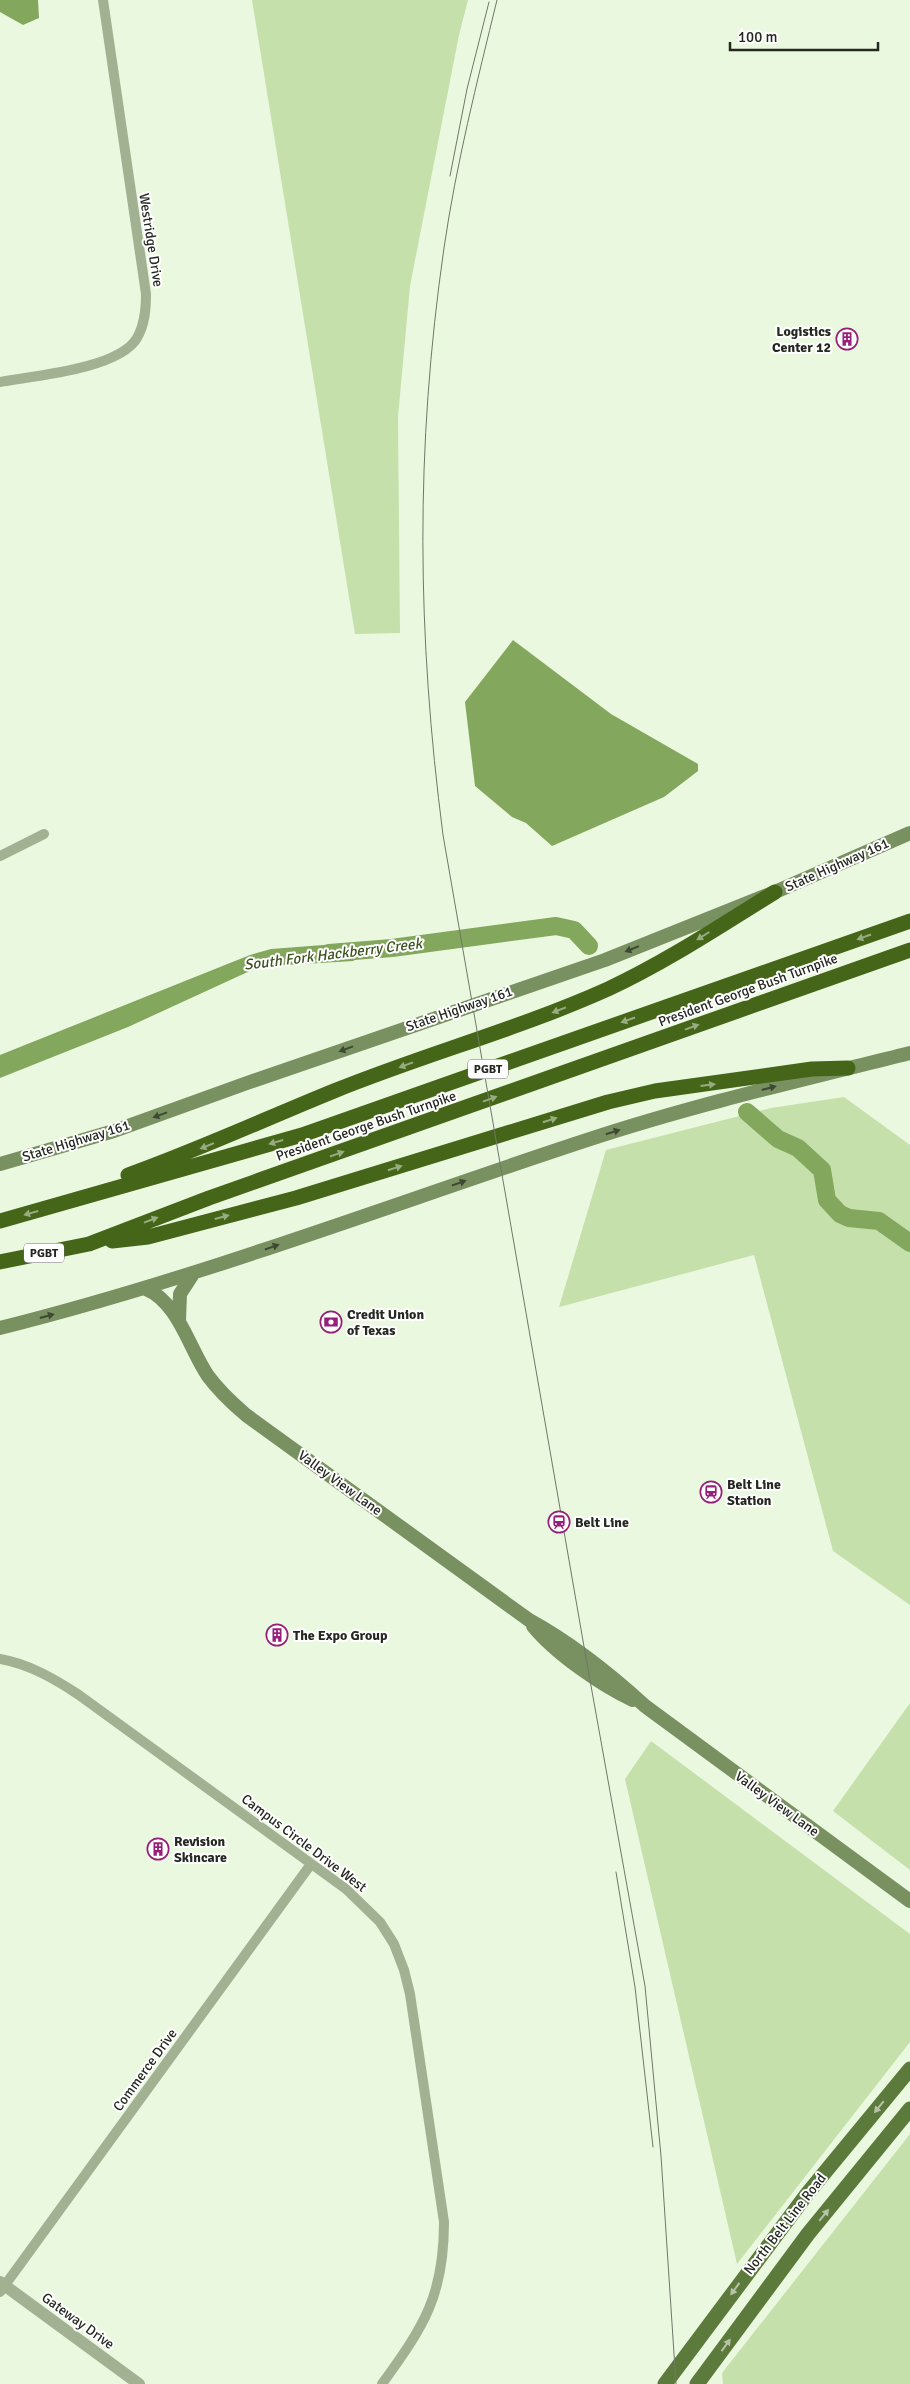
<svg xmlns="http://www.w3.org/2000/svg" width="910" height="2384" font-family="Signika,sans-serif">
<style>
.green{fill:#c5e0ab}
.water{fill:#83a75c}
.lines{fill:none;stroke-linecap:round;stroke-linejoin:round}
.river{stroke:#83a75c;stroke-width:18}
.minor{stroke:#a1b191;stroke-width:10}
.tertiary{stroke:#a1b191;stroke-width:12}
.secondary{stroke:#799161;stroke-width:14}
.primary{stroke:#5d7a3d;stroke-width:15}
.motorway{stroke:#456618;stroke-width:15}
.tram{stroke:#707769;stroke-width:1}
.oneway{fill:#99ab80}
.oneway2{fill:#3e4834}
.oneway3{fill:#b6c3a8}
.labels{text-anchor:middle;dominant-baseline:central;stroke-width:4;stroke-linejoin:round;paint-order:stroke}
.shield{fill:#fff;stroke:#666863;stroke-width:1}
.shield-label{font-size:12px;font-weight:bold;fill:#242820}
.street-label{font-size:14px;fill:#242820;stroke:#fff}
.poi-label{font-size:14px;font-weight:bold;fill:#242820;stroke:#fff;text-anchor:start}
.water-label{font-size:15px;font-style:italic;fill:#3b531d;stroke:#fff}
</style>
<rect width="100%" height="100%" fill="#ebf8e0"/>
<path class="green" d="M252,0H468L459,35L410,286L398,417L400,633L355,634Z
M844,1097L910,1145V1605L833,1551L754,1255L559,1307L606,1150L771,1108Z
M910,1703V1870L833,1811Z
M651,1741L910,1934V2042L737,2264L625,1779Z
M910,2134V2384H723L722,2373Z"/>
<path class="water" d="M0,0H38L39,18L23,25L0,12Z
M513,640L611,714L698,764V771L664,797L552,846L526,823L512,817L475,786L465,702Z
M349,943L354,961L269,966L252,970L128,1027L0,1078V1055L250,955L271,949Z"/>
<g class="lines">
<path class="river" d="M329,953L392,948L556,926L574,930L589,946
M747,1112L778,1139L798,1148L822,1170L827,1200L840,1214L849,1218L879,1221L910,1243"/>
<path class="minor" d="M0,382C33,376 119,369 137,338C145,324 146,309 146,294L103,0
M0,856L44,834
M0,1659C29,1664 55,1679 79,1695L346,1889L380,1922L394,1944L404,1970L410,1994L444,2222C444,2296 424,2326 382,2384
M0,2292L311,1864"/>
<path class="tertiary" d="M0,2282L139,2384"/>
<path class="secondary" d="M0,1164L114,1131L247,1083L605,960L775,892L910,833
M146,1289C178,1302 189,1348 208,1376C219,1391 232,1403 246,1415L529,1620C571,1643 610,1674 645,1706L910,1901
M179,1321L180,1294L193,1274
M0,1328C200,1278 392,1204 587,1140C693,1105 802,1080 910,1053
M533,1626C555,1653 602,1686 633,1700"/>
<path class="primary" d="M665,2384L807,2194L910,2069
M697,2384L808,2234L910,2109"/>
<path class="motorway" d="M128,1175C198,1150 265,1119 334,1091C425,1054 519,1029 608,989C666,962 720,926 775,892
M0,1221L302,1135L910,921
M112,1241L148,1237L296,1198L608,1102L655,1091L812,1069L848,1068
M0,1262L89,1244L209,1198L910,950"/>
<path class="tram" d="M497,0C477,82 456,165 444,248C415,449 417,634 443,835L586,1658L645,1986L661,2156L676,2384
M450,176L467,89L489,2
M616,1872L635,1987L653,2147"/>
</g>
<defs><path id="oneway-solid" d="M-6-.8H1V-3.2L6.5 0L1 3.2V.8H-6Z" transform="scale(1.25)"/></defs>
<g class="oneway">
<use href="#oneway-solid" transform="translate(703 936) rotate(148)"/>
<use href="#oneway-solid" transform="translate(864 937) rotate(161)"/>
<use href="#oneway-solid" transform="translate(559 1010) rotate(159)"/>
<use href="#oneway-solid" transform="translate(628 1020) rotate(161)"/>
<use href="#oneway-solid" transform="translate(692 1027) rotate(-20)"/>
<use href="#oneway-solid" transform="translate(406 1065) rotate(160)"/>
<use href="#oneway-solid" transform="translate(708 1085) rotate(-7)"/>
<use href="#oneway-solid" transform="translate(490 1099) rotate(-20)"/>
<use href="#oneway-solid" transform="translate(550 1120) rotate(-18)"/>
<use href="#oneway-solid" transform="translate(276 1142) rotate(164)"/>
<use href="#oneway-solid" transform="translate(207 1146) rotate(158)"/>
<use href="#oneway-solid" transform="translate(337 1154) rotate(-19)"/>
<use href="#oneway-solid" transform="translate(395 1168) rotate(-17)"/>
<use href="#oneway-solid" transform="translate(31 1213) rotate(164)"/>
<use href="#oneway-solid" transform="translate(222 1217) rotate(-15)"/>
<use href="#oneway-solid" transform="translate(151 1220) rotate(-21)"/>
</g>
<g class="oneway2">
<use href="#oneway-solid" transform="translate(632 949) rotate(158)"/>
<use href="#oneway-solid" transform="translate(346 1049) rotate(160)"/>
<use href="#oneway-solid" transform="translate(769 1088) rotate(-15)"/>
<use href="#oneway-solid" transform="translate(160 1115) rotate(160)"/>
<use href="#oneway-solid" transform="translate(613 1132) rotate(-18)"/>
<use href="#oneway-solid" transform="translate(459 1183) rotate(-19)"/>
<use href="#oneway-solid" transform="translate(272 1247) rotate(-19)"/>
<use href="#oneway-solid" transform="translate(47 1316) rotate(-15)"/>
</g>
<g class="oneway3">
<use href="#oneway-solid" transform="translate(879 2107) rotate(129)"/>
<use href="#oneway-solid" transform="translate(824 2215) rotate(-51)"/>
<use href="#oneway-solid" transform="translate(735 2289) rotate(126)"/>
<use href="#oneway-solid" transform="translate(726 2345) rotate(-54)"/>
</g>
<defs>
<g id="building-ring" transform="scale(1.125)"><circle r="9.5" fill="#fff" stroke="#961f7a" stroke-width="1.5"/><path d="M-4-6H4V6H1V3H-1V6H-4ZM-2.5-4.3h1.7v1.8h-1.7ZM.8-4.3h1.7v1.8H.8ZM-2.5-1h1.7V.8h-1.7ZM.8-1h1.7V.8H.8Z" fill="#961f7a"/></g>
<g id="bank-ring" transform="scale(1.125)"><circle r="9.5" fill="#fff" stroke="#961f7a" stroke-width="1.5"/><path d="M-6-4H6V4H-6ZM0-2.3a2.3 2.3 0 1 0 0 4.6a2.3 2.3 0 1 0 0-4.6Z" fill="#961f7a"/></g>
<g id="station-ring" transform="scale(1.125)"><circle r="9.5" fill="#fff" stroke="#961f7a" stroke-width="1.5"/><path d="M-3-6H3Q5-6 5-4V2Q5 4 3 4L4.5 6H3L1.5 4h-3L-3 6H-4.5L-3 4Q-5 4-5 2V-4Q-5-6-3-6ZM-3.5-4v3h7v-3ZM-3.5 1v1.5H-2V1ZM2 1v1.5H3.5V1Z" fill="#961f7a"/></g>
</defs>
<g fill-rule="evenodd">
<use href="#building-ring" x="847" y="339"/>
<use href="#bank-ring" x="331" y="1322"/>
<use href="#station-ring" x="711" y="1492"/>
<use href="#station-ring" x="559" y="1522"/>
<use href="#building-ring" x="277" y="1635"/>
<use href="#building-ring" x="158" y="1849"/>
</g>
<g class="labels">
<g class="shield">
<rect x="468" y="1059.5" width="40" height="19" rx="4"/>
<rect x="24" y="1243.5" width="40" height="19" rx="4"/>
</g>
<g class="shield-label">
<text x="488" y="1069">PGBT</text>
<text x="44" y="1253">PGBT</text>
</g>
<g class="street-label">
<text transform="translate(151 240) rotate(81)">Westridge Drive</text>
<text transform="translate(837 865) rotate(-24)">State Highway 161</text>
<text transform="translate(748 990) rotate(-20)">President George Bush Turnpike</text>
<text transform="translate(459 1009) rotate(-19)">State Highway 161</text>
<text transform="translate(366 1126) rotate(-19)">President George Bush Turnpike</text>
<text transform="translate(76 1141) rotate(-17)">State Highway 161</text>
<text transform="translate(340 1483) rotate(36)">Valley View Lane</text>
<text transform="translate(777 1804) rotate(36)">Valley View Lane</text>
<text transform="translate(304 1843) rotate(37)">Campus Circle Drive West</text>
<text transform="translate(145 2070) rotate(-54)">Commerce Drive</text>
<text transform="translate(785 2224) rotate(-52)">North Belt Line Road</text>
<text transform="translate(78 2321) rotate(36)">Gateway Drive</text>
</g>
<g class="poi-label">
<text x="831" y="331" text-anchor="end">Logistics<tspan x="831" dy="16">Center 12</tspan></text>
<text x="347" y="1314">Credit Union<tspan x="347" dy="16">of Texas</tspan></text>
<text x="727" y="1484">Belt Line<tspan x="727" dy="16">Station</tspan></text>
<text x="575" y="1522">Belt Line</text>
<text x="293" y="1635">The Expo Group</text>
<text x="174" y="1841">Revision<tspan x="174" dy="16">Skincare</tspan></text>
</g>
<g class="water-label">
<text transform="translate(333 954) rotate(-7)">South Fork Hackberry Creek</text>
</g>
</g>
<path d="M730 42v8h148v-8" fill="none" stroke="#242820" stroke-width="2.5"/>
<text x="738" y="42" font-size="15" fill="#242820" stroke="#ffffff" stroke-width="4" paint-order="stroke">100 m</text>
</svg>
